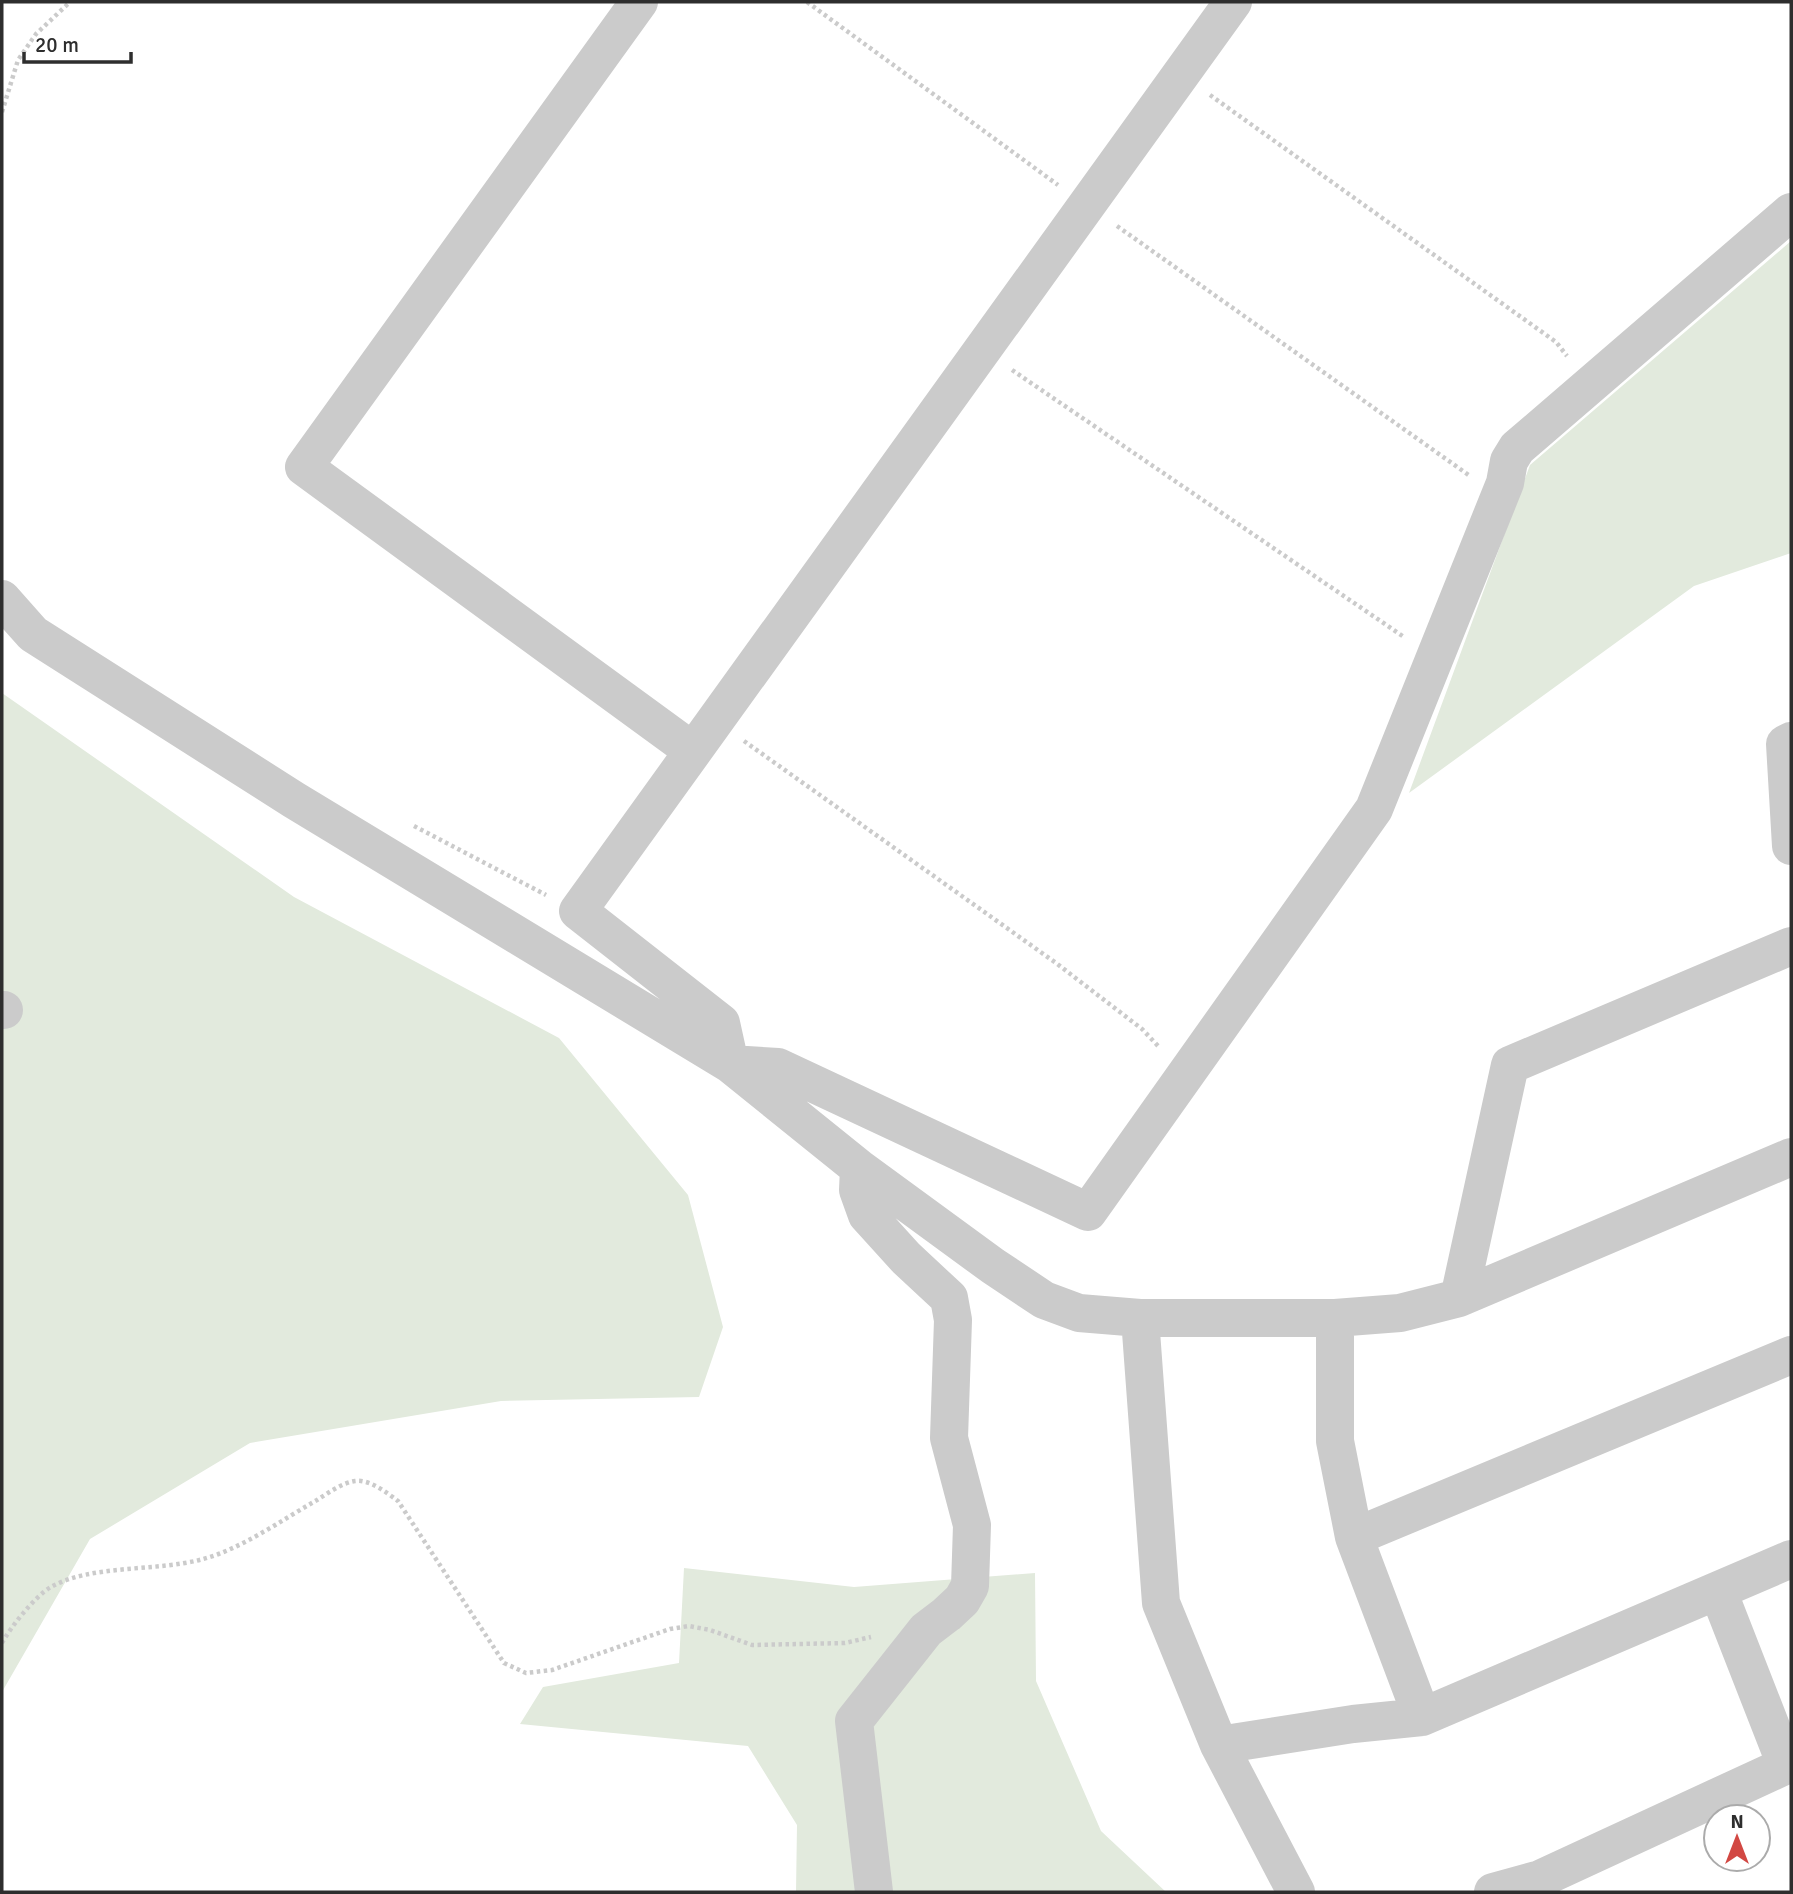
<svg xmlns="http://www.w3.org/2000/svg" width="1793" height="1894" font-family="Signika,sans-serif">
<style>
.green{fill:#e2eadd}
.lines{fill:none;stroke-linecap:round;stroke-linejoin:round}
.path{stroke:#cbcbcb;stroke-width:4.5;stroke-dasharray:3.5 3.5;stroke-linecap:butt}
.minor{stroke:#cbcbcb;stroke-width:38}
</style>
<rect width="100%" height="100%" fill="#fff"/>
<path class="green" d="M1791,241V553L1694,586L1409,793L1530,465Z
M2,693L294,897L559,1038L688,1195L723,1327L699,1397L501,1401L250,1443L90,1539L2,1692Z
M684,1568L854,1587L1035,1573L1036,1681L1101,1831L1166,1892H796L797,1825L748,1746L520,1724L543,1687L679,1663Z"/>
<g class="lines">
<path class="path" d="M807,2L1058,185
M1210,95L1556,342L1567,356
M2,112L18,60L36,34L70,2
M1117,226L1470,476
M1012,370L1404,637
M744,741L1056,963L1142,1029L1159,1047
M414,826L546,895
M2,1643C10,1628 35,1596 51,1587C91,1564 157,1572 203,1559C241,1549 282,1520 317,1500C328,1493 342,1483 355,1481C370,1479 387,1493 398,1501L504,1663L526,1673L552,1670L670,1629L689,1626L710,1630L752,1645L845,1643L871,1637"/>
<path class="minor" d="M639,2L304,467L693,751
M2,599L33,634L294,800L730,1064L859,1168L993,1266L1044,1300L1079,1313L1140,1318H1335L1400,1313L1459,1298L1791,1157
M1791,741L1785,744L1791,846
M2,1010H4
M730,1064L778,1067L1088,1212L1374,809L1505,483L1509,461L1517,448L1791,212
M730,1064L721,1023L578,911L1233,2
M859,1168L858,1190L867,1215L906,1258L949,1298L953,1320L949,1438L972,1525L970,1586L962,1600L947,1614L926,1630L854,1721L874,1892
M1459,1298L1510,1065L1791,946
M1140,1318L1161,1603L1219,1745L1296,1892
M1335,1318V1441L1354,1537
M1718,1591L1786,1765
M1422,1717L1354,1537L1791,1355
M1219,1745L1353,1724L1422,1717L1791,1559
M1493,1892L1540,1879L1791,1763"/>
</g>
<rect width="1793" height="1894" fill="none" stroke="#2e2e2e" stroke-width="7"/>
<g transform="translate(1737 1838)"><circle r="33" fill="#ffffff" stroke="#ababab" stroke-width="2"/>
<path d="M0-5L12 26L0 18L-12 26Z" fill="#d24843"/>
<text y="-10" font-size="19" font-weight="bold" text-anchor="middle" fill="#2e2e2e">N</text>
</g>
<path d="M24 52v10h107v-10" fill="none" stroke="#2e2e2e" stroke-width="3.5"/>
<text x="35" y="52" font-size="21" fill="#2e2e2e" stroke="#ffffff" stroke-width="5" paint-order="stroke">20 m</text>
</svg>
